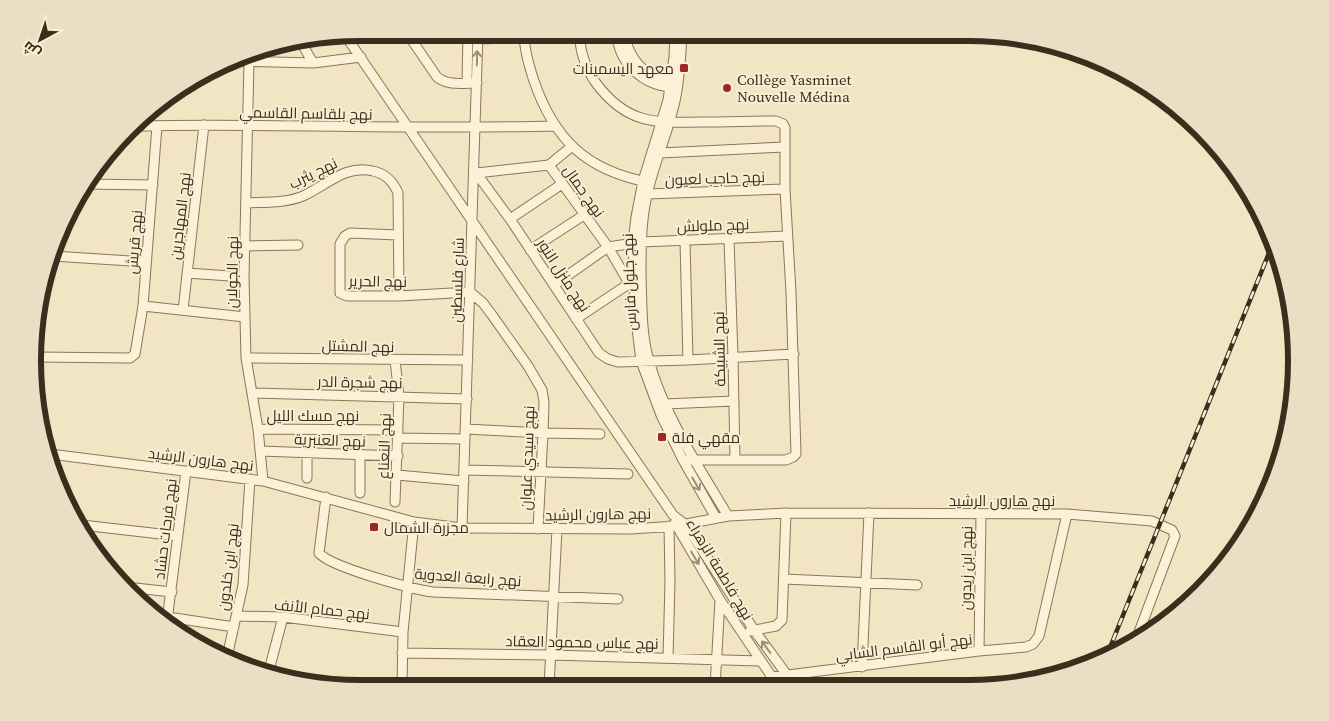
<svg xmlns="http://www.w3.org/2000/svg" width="1329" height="721" font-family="'Source Serif 4',Cairo,serif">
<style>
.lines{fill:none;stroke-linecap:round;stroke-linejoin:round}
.street-casing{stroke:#8d7658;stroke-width:11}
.street{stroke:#fbf1d7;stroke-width:9}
.rail-casing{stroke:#3c2d1d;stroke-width:4.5}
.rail{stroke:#f8eed3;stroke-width:2.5;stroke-dasharray:8;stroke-linecap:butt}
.oneway{stroke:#9c8f7a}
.poi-dot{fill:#a02624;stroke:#f8eed3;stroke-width:2}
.labels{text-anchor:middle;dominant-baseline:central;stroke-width:4;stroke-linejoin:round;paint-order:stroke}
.poi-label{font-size:15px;fill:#3c2d1d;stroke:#f8eed3;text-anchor:start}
.street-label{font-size:15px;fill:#3c2d1d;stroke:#f8eed3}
.rim{fill:none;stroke:#3c2d1d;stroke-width:6}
</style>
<rect width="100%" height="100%" fill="#f1e5c3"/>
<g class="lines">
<g class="street-casing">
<path id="street" d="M407,33L437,77C448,86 463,83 477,83
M524,33C524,48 529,66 534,81C554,139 586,170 647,182
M580,33C579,50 586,69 596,83C627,125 656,123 704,122C728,122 752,121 776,121L783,124L785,128V189L791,292L796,454L793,457L786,460H683
M617,33C618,62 642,85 671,87
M625,33C626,50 638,71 656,76C661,77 667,77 672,77
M675,33L674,57L668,100L643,181L636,217L633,243L635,312L641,361L661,415L683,460L716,518
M682,33C681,56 680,78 675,101C668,133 654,163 647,195C641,222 641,247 641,274C642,302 641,334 649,361C665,417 699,467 728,516
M345,35L673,515L686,525L754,630L795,686
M478,39L579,36
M301,42L313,63
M233,61L313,63L361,57
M249,62L244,277L246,358L258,429L263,481
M467,83L468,33
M137,126C276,123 415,130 555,126
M660,153L785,147
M549,165L608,247L629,283
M474,170L510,219L599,353L608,359L618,362L688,360L794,354
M477,173L549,165L571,147
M85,184L153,185
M647,194L785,189
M247,203C264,202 287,203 303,196C327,185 346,164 373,171C386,174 393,181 398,193L399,296
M510,219L562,184
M398,235L350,233L345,236L340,244V293L347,296H399L470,292L483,303L492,315L528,366L542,390L544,402L543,433L538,529
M729,239L733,357L735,459
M685,241L688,360
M246,246L298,245
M530,250L584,215
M53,256L146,262
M187,273L244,277
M554,285L608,247L641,242L787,236
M143,306L245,317
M183,310L204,125
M576,319L633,281
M36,357L130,358L135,354L143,306L157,126
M246,358L468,360
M253,393L467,399
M665,404L734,401
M258,429L398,430
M465,429L543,433L600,434
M399,438L465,439
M260,451L398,456
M307,453V478
M50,454L263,481L414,522L462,528L631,529L676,526L728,516L786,513L1067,514L1152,521L1172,530L1175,536L1136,640
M464,470L628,474
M397,475L464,481
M360,493V454
M326,497L319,553C330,567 412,589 433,592L618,599
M395,502L399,396L395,360
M675,523L720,600L778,686
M82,525L178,536
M462,528L478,33
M784,579L917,585
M126,587L172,592
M237,616L283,617L403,632
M168,617L234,627
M167,621L186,471
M750,631L776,626L782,620L786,513
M979,651L981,514
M402,653L551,655L760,661
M227,657L243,585L250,479
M668,658L670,581L669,526
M862,667L869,513
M268,674L283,617
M772,677L979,651L1026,647L1033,644L1039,636L1067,514
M549,687L557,529
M715,687L720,600
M402,688L403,632L414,522"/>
</g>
<use href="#street" class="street"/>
<g class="rail-casing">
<path id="rail" d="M1107,655L1273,243"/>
</g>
<use href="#rail" class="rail"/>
</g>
<defs><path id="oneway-shaft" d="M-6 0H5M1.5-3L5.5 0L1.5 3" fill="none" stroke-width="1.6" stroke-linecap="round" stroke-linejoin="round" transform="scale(1.25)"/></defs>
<g class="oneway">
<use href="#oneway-shaft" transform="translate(477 58) rotate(-89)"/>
<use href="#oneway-shaft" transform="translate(696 484) rotate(60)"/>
<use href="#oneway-shaft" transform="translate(695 558) rotate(59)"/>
<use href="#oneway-shaft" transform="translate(766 647) rotate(-126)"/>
</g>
<g class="poi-dot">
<rect x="679" y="63" width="10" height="10" rx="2.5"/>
<circle cx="727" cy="88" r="5"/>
<rect x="657" y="432" width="10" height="10" rx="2.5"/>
<rect x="369" y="522" width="10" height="10" rx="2.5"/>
</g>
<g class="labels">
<g class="poi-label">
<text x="674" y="68" text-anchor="end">معهد اليسمينات</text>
<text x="737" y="79">Collège Yasminet<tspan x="737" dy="17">Nouvelle Médina</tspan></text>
<text x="672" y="437">مقهي فلة</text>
<text x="384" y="527">مجزرة الشمال</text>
</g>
<g class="street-label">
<text transform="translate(306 113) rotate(1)">نهج بلقاسم القاسمي</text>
<text transform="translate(313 173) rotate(-26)">نهج يثرب</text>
<text transform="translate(715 178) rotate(-2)">نهج حاجب لعيون</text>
<text transform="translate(584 191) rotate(55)">نهج جمال</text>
<text transform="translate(180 216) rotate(-83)">نهج المهاجرين</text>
<text transform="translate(713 225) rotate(-2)">نهج ملولش</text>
<text transform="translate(134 242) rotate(-85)">نهج قريش</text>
<text transform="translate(232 272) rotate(-89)">نهج الجولان</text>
<text transform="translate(564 275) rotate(57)">نهج منزل النور</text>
<text transform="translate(457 280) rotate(-88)">شارع فلسطين</text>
<text transform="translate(378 281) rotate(1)">نهج الحرير</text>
<text transform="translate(629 282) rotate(-92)">نهج جلول فارس</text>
<text transform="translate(358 346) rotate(1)">نهج المشتل</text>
<text transform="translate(719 349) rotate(-91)">نهج الشبيكة</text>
<text transform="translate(360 382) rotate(1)">نهج شجرة الدر</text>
<text x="313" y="415">نهج مسك الليل</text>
<text transform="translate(330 440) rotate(2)">نهج العنبرية</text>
<text transform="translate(384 446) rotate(-88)">نهج النعناع</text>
<text transform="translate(527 458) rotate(-88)">نهج سيدي علوان</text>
<text transform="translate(201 459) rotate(7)">نهج هارون الرشيد</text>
<text x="1002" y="500">نهج هارون الرشيد</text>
<text transform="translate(598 514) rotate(-1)">نهج هارون الرشيد</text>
<text transform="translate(165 529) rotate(-83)">نهج فرحات حشاد</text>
<text transform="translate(228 567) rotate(-83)">نهج ابن خلدون</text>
<text transform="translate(966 568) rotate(-89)">نهج ابن زيدون</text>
<text transform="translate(720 569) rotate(59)">نهج فاطمة الزهراء</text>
<text transform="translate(468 577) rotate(4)">نهج رابعة العدوية</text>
<text transform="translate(322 609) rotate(6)">نهج حمام الأنف</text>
<text transform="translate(582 642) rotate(1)">نهج عباس محمود العقاد</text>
<text transform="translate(904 647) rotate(-7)">نهج أبو القاسم الشابي</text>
</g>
</g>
<path d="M0 0H1329V721H0ZM360 41H969A319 319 0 0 1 1288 360V361A319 319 0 0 1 969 680H360A319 319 0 0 1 41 361V360A319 319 0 0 1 360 41Z" fill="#e9dfc4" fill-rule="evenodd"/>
<path class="rim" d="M360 41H969A319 319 0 0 1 1288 360V361A319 319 0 0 1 969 680H360A319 319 0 0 1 41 361V360A319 319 0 0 1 360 41Z"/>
<g transform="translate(40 40) rotate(220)" stroke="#f8eed3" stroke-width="4" paint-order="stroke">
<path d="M0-4L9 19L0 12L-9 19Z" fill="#3c2d1d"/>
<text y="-8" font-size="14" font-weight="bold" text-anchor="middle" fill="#3c2d1d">ش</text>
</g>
</svg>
